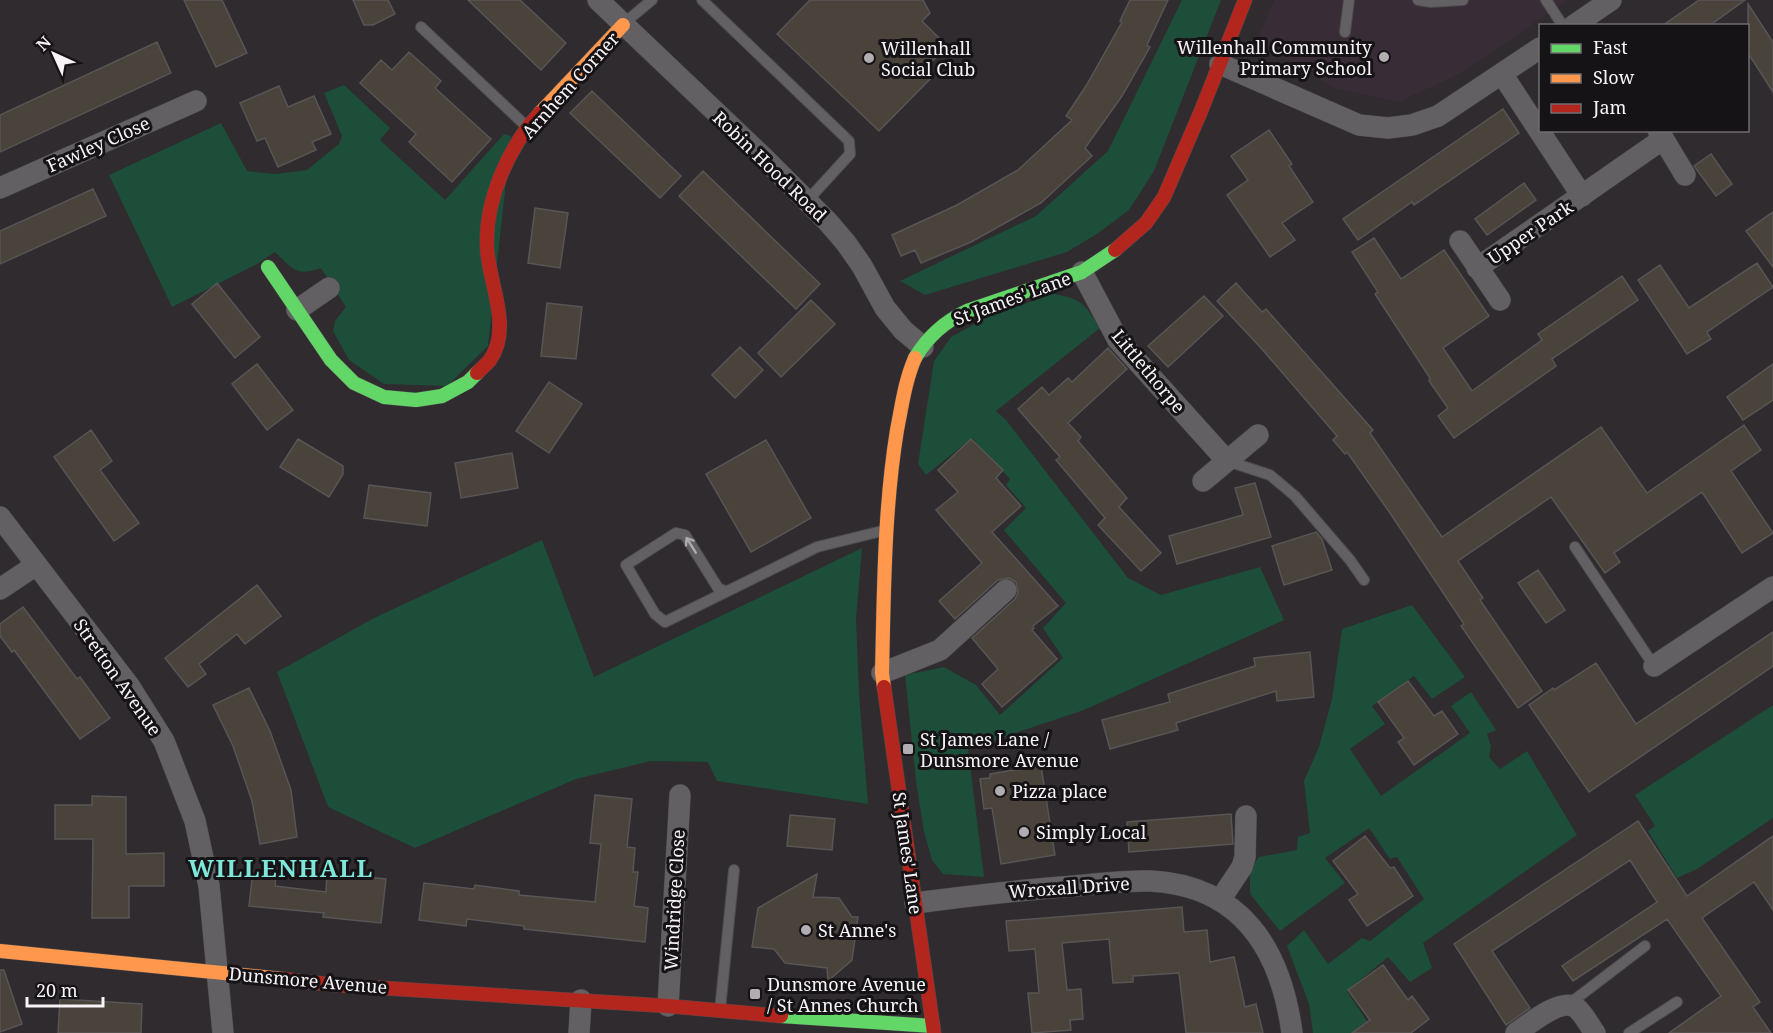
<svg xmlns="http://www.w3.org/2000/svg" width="1773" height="1033" font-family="'Noto Serif',serif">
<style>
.built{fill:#382c37}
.green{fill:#1c4e39}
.building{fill:#49433b;stroke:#585555;stroke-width:1.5}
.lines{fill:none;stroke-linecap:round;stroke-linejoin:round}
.lane-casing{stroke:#4c494c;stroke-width:12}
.street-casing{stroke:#4c494c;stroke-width:22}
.fast-casing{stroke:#4c494c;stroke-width:15}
.slow-casing{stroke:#4c494c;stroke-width:15}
.jam-casing{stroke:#4c494c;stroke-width:15}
.lane{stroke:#636063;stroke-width:10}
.street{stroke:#636063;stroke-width:21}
.fast{stroke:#63d668;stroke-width:14}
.slow{stroke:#ff974d;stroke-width:14}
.jam{stroke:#b3261e;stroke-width:14}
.oneway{stroke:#aeaaad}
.poi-dot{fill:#b2adb1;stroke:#161316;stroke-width:2}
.labels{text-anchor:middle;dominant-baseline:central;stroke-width:6;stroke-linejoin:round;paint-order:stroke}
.poi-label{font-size:18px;fill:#f8f3f7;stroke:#161316;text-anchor:start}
.street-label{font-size:18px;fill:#f8f3f7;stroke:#161316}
.district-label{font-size:24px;font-weight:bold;letter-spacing:1.5px;fill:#7ee7da;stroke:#161316}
</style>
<rect width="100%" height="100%" fill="#2f2b2f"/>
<path class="built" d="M1274,0H1568L1461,73L1399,102L1334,88L1257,41Z"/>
<path class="green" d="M1182,0H1221L1154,171L1129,210L1097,234L1067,252L925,295L900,281L1036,216L1108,151Z
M344,85L390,128L380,140L445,200L504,134L511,136L488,346L447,386L384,384L349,360L333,331L335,321L346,307L321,268C296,277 293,269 275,252L257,264L172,307L109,175L221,123L247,171L276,174L307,170L339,144L342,136L324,93Z
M1053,294C1081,298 1085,304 1100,328L996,411L1006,420L1128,578L1161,595L1260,567L1284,620L1084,710L968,749L984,877L943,874L932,860L924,832L916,781L905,675L944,667L976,685L1000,715L1063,658L1043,628L1066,603L1004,530L1026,508L1006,485L1010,479L972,438L926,475L918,464L934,361L951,337L989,316Z
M542,540L594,677L862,548L856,619L859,694L868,804L717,781L708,762L651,761L576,779L415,848L328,807L277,672L374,618Z
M1412,605L1465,677L1432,699L1414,676L1372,706L1385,724L1350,749L1381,796L1470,733L1451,706L1471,692L1496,730L1487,734L1491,746L1489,757L1500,769L1527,751L1577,835L1423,943L1432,968L1410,982L1388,957L1347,991L1368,1023L1362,1025L1360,1029L1363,1033H1313L1309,1004L1287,946L1304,930L1328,964L1362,938L1370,941L1424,899L1397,857L1390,859L1369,828L1325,858L1345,883L1280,931L1250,894V870L1259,857L1297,850L1298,837L1310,833L1304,781L1319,747L1332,699L1342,629Z
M1773,705V818L1697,869L1677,878L1648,831L1655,826L1635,795Z"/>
<path class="building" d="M184,0H222L247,53L216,67Z
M353,0H388L395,14L373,25H364Z
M468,0H520L566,43L541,70Z
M810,0H923L930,13L922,21L947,46L925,69L933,76L879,131L777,34Z
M1130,0H1168L1147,45L1150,47L1122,96L1085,148L1092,156L1041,203L971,242L921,263L915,250L901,256L892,235L957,205L1018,170L1072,120L1066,116L1086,86L1122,22L1120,21Z
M1699,0H1745L1709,26H1662Z
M1748,4L1773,42V92L1748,53Z
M157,42L171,73L0,152V115Z
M409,52L441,81L435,88L491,139L452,182L409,142L416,134L360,83L381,60L392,70Z
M279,86L288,107L314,96L331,134L312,142L316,150L278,167L265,138L257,141L240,103Z
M592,91L681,176L660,198L570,113Z
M1503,109L1519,133L1414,205L1412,202L1358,240L1343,219Z
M1269,130L1292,164L1289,166L1313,202L1282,223L1295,240L1270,257L1227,195L1248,180L1231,156Z
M1711,154L1732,184L1716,196L1694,166Z
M703,171L820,284L796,309L679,196Z
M1524,183L1536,200L1487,235L1475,219Z
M93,189L106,216L0,264V231Z
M535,208L568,213L560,268L528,263Z
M1773,212V267L1746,231Z
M1374,238L1401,279L1444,250L1489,316L1443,348L1472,391L1542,340L1538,334L1622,276L1638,300L1552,359L1556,366L1454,438L1438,416L1448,408L1429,381L1430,378L1375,294L1378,292L1352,252Z
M1757,263L1773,287L1707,332L1711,339L1687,354L1638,280L1660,265L1689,308Z
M217,283L260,337L235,358L192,304Z
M1236,283L1262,312L1266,309L1373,430L1370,433L1442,537L1601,427L1647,493L1744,425L1761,450L1731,471L1773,533L1742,553L1702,492L1614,553L1620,562L1605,573L1551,497L1458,561L1483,598L1480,600L1542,691L1518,708L1461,626L1464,624L1390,513L1347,452L1345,454L1333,440L1337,436L1261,348L1217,301Z
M1204,296L1223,316L1168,367L1148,346Z
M811,300L835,324L781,377L758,353Z
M547,303L582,307L576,359L541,356Z
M740,347L763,370L735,398L712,375Z
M1108,348L1127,369L1068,423L1081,437L1078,441L1127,498L1119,507L1161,553L1141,571L1098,525L1105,518L1056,460L1060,457L1018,409L1042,387L1049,395L1068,378L1072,382Z
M257,364L293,410L267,430L232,384Z
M1773,364V400L1743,420L1727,397Z
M549,382L582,404L549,453L516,431Z
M91,430L112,461L100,470L139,523L114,541L54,457Z
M298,439L343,466V474L329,497L280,467Z
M971,439L1003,470L996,478L1021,506L992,532L1058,606L1033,626L1034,628L1032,630L1057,659L1002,707L982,684L998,669L972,638L1015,599L1018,593L1016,582L1009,578L998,580L955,619L939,601L982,563L936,510L958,492L938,470Z
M766,440L811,518L751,552L706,474Z
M512,453L518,488L461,498L455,463Z
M1255,483L1271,537L1177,564L1169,536L1243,515L1235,488Z
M369,485L431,493L427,526L364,518Z
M1316,532L1322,539L1332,570L1284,585L1272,546Z
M1538,570L1565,610L1546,623L1518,583Z
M257,585L281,616L245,644L237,634L199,664L206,674L188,687L165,658Z
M23,607L77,679L80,677L110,718L80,739L14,650L12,652L0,636V624Z
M1773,632V666L1589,792L1529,705L1553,688L1554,690L1596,663L1636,724Z
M1310,652L1314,697L1277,701L1276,691L1176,723L1178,730L1110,749L1102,720L1170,702L1168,694L1255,666L1254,658Z
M1408,681L1434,716L1442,711L1458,734L1414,765L1398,742L1404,738L1378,702Z
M249,688L270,731L291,790L297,837L260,844L252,801L233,746L213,705Z
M1041,766L1055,855L1001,864L992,808L984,809L980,779L990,778V774Z
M595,795L632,799L627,847L635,848L633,872H638L634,906L648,908L645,942L524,929V926L467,919L466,926L419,920L424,883L474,889L475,885L519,891V895L595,902L601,844L590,843Z
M92,796L126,797V854L164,853V886H129V918H92L93,839H55V805H92Z
M1231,814L1233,844L1129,852L1127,822Z
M790,815L835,819L832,850L787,846Z
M1638,821L1687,896L1773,836V910L1754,882L1702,918L1760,1002L1753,1007L1771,1033H1669L1721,996L1667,919L1573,981L1562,966L1657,902L1630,860L1492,951L1530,1008L1506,1025L1454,944Z
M1365,836L1390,868L1394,867L1413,896L1367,926L1349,900L1358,894L1333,861Z
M253,871L276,873L275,886L326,892L327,873L386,879L381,923L323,917L324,913L249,906Z
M817,874L813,897L839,898L852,917H858L852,960L828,981L827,968L785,963L774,949L752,947L758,908Z
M1182,907L1184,932L1207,930L1210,962L1234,957L1245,1007L1256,1004L1263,1033H1186L1179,973L1133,976V982L1113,983L1109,939L1062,943L1067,990L1081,989L1083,1019L1070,1020L1071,1030L1032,1033L1028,993H1039L1035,949L1009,951L1006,921Z
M1383,965L1408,1000L1412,996L1429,1019L1411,1033H1352L1370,1020L1348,990Z
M0,970H4L22,1024L0,1032Z
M60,999L142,1004L141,1033H58Z"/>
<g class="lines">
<g class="lane-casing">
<path id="lane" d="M702,0L849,141L850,154L807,201
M1418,0L1431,2L1463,0
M1546,0L1563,26
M623,24L652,0
M421,27L525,125
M1345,32L1349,0
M1227,461L1270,475L1295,496L1350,560L1364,580
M1575,547L1654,666
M725,591L718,588L685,535L676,533L626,565L655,614L665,622L817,547L882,531
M1569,1004L1645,946
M720,1010L734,870
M1629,1033L1677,1002"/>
</g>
<g class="street-casing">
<path id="street" d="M598,0L762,156L828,222L846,243L862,266L885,308L903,330L923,347
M1573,26L1611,0
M1220,64L1359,125L1388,128L1412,125L1438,116L1540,48
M1502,74L1582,196
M1658,130L1685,175
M0,188L196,101
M1460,241L1500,300
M1477,268L1663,139
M1082,272L1118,340L1227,461
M297,310L329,288
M1203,481L1258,435
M0,517L130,687L164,741L195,821L209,886L223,1033
M0,589L36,565
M1654,666L1773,587
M882,673L940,650L1006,590
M1220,900L1242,867L1245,857L1246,816
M915,903C968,896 1021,890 1074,886C1099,884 1126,880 1151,881C1242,886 1281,950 1292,1033
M668,1006L680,795
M579,1033L581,1000
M1516,1033C1528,1025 1560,998 1575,1007C1583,1012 1589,1025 1595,1033"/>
</g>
<g class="fast-casing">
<path id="fast" d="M268,267L331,360L354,383L384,397L416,400L442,396L468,382L477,373
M915,358C928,336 944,322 967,311L1082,272L1115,250
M781,1016L933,1026"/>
</g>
<g class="slow-casing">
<path id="slow" d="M540,113L623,25
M884,687L882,673C884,591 884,510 897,430C902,405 905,381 915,358
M0,951L283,979"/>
</g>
<g class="jam-casing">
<path id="jam" d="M1115,250L1146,223L1164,197L1201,111L1245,0
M477,373C482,368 487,364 490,360C513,327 488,282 487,247C485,201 508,147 540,113
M884,687L934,1033
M283,979L335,985L668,1006L781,1016"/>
</g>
<use href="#lane" class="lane"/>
<use href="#street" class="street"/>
<use href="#fast" class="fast"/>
<use href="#slow" class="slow"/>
<use href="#jam" class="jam"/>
</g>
<defs><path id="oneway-shaft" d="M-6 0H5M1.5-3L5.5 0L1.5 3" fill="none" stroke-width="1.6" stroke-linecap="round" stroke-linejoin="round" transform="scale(1.5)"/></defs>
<use class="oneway" href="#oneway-shaft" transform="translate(691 545) rotate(-122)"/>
<g class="poi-dot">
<circle cx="1384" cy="57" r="6"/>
<circle cx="869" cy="58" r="6"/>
<rect x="902" y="743" width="12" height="12" rx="3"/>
<circle cx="1000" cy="791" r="6"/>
<circle cx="1024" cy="832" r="6"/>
<circle cx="806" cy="930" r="6"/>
<rect x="749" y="988" width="12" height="12" rx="3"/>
</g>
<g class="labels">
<g class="poi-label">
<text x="1372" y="47" text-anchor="end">Willenhall Community<tspan x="1372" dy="21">Primary School</tspan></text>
<text x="881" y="48">Willenhall<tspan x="881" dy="21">Social Club</tspan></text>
<text x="920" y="739">St James Lane /<tspan x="920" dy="21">Dunsmore Avenue</tspan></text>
<text x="1012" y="791">Pizza place</text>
<text x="1036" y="832">Simply Local</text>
<text x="818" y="930">St Anne's</text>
<text x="767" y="984">Dunsmore Avenue<tspan x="767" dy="21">/ St Annes Church</tspan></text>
</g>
<g class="street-label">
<text transform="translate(570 85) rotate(-48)">Arnhem Corner</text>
<text transform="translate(98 144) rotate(-24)">Fawley Close</text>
<text transform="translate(770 166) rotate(44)">Robin Hood Road</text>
<text transform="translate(1530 232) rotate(-34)">Upper Park</text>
<text transform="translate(1012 298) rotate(-20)">St James' Lane</text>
<text transform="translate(1149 371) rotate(50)">Littlethorpe</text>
<text transform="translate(118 677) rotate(55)">Stretton Avenue</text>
<text transform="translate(908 853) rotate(82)">St James' Lane</text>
<text transform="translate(1069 887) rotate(-4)">Wroxall Drive</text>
<text transform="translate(674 900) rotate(-87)">Windridge Close</text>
<text transform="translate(308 980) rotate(5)">Dunsmore Avenue</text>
</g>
<g class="district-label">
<text x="281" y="867">WILLENHALL</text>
</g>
</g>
<rect x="1539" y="24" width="210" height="108" fill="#161316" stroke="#706d70" stroke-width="1.5"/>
<rect x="1551" y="44" width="30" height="9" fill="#63d668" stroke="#706d70" stroke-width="1.5"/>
<text x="1593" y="54" font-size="18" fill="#f8f3f7">Fast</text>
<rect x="1551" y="74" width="30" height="9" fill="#ff974d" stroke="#706d70" stroke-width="1.5"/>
<text x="1593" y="84" font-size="18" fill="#f8f3f7">Slow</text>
<rect x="1551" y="104" width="30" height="9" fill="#b3261e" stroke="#706d70" stroke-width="1.5"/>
<text x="1593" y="114" font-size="18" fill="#f8f3f7">Jam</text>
<g transform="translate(54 54) rotate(315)" stroke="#161316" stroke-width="4.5" paint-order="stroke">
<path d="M0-4.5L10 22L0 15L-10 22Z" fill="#f8f3f7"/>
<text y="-9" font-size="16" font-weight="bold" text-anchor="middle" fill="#f8f3f7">N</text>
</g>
<path d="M27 997v9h76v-9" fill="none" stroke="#f8f3f7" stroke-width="3"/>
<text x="36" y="997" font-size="18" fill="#f8f3f7" stroke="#161316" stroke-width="4.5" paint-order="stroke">20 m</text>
</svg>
